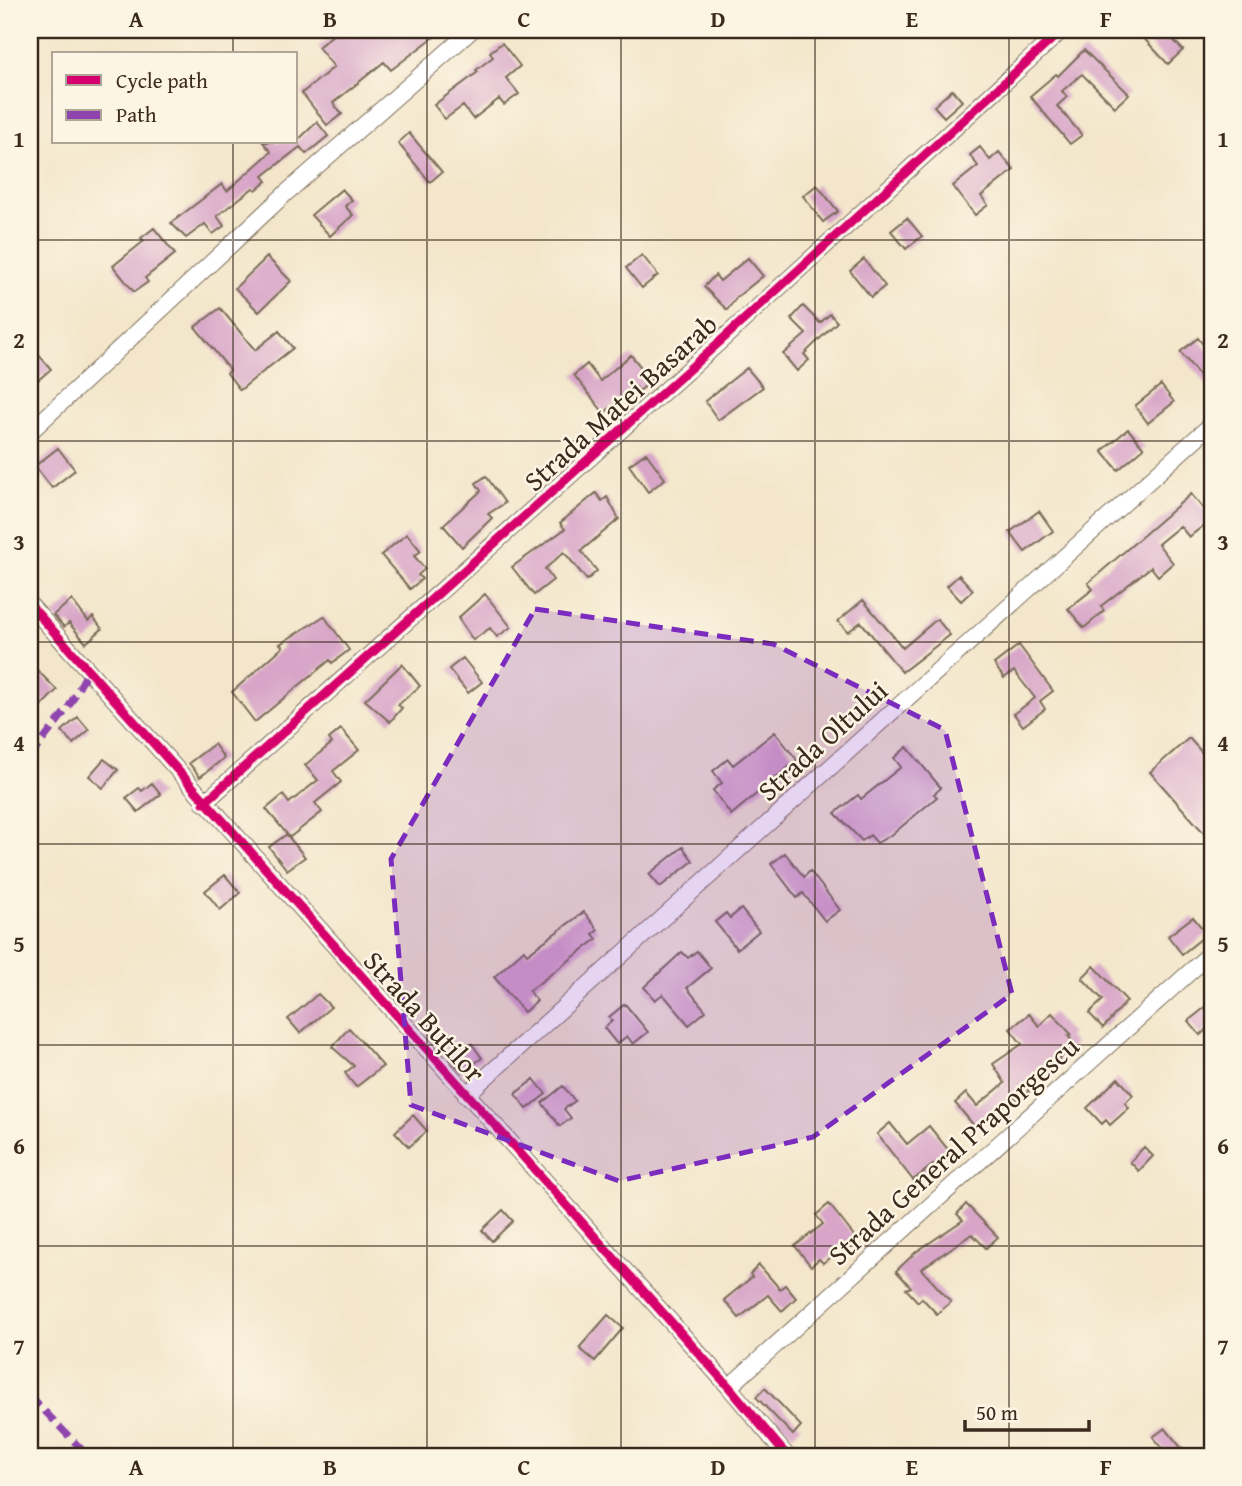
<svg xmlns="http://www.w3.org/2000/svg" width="1242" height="1486" font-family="'Gentium Book Plus',serif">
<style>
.building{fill:#d8a5c8}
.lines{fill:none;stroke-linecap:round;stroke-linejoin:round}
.street-casing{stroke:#7b6c5a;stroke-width:18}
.street{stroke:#fff;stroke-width:16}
.quiet{stroke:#8e44ad;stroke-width:7;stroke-dasharray:14 7;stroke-linecap:butt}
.cycleway-casing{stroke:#fcf5e5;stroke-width:13}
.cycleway{stroke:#d6006c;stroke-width:9}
.marked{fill:#7b2cbf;fill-opacity:0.2;stroke:#7b2cbf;stroke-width:5;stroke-dasharray:14 9;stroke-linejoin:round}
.grid{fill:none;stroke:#3b2a1e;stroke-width:2;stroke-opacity:0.55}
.labels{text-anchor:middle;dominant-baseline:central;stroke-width:5;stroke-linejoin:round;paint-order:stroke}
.street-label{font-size:28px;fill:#3b2a1e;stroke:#fcf5e5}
.neatline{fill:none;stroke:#3b2a1e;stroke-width:2.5}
.grid-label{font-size:23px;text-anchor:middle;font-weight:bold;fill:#3b2a1e}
</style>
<rect width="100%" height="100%" fill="#fcf5e5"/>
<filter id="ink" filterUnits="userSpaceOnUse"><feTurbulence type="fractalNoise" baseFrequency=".0143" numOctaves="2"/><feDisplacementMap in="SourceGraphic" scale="14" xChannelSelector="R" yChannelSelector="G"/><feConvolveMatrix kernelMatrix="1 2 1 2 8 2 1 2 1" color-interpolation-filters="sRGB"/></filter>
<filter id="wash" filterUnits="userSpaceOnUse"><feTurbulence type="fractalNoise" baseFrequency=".00686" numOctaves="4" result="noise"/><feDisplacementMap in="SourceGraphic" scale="28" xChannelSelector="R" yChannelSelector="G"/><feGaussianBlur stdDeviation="1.57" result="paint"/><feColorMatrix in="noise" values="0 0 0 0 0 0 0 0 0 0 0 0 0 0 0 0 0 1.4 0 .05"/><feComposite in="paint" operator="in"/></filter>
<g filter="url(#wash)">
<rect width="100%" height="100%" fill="#f3e6ca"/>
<g id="blocks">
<path class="building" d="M339,30H443L391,70L384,62L333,103L342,114L327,125L302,93L334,67L318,47Z
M1136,30H1164L1183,50L1168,64Z
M502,43L520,66L506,78L519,94L504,105L499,99L473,119L463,106L445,119L434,105L478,72L476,70L493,57L490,52Z
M1084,50L1129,94L1115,107L1082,74L1062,91L1067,97L1057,106L1082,135L1070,144L1030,96L1056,74L1058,76Z
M952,90L962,101L944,117L934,106Z
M317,122L328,136L306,154L300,147L263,176L267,181L256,190L253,188L217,216L224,226L213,234L205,224L186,238L171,223L222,184L227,191L271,152L263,142H296Z
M409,133L442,172L430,182L398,143Z
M980,147L990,160L999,152L1014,170L981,196L988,205L975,215L953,186L978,166L970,155Z
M817,185L838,211L823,222L803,196Z
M342,189L352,200L345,206L353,215L330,236L311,215Z
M907,218L922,236L906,249L891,231Z
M154,228L175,254L145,278L148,282L134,292L113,266L144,241L141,238Z
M642,255L658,275L642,288L626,268Z
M267,257L291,281L259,312L235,288Z
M748,258L763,276L737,297L727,310L704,287L715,275L720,281Z
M864,259L885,286L871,297L850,271Z
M803,306L820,323L830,314L837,322L804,354L809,360L797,371L783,354L806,334L791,319Z
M220,308L255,350L279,331L293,348L240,390L227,373L230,370L195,327Z
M1198,338L1212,356V391L1180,352Z
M38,354L51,369L30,387V360Z
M631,355L652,381L639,391L636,387L604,413L574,375L587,364L600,381Z
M747,368L763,387L718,420L705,401Z
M1161,385L1174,402L1148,423L1135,406Z
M1128,429L1144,448L1118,470L1102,451Z
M58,448L75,470L52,488L35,466Z
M646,453L665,479L648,492L629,465Z
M486,476L505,503L488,514L492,518L462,547L443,525L481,491L476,483Z
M596,493L602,501L607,497L619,519L581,551L597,571L587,580L564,552L545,569L553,580L534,595L512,567L565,529L560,523Z
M1191,494L1212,519L1189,537L1180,526L1158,544L1173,563L1158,576L1151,567L1101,606L1104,611L1084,628L1068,609L1093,589L1088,583Z
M1039,511L1053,531L1025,552L1010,532Z
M407,534L421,551L414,556L425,569L418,575L422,579L410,589L381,555Z
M959,575L973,590L961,601L947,586Z
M485,594L511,627L497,637L490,628L473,640L458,618Z
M72,600L88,621L93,617L102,629L86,643L69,623L64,627L53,615Z
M863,600L903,648L937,619L950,635L902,672L861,622L848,632L838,621Z
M324,616L349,650L332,663L330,660L255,722L232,692L283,647L280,644Z
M1019,645L1053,691L1040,701L1045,709L1023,726L1014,714L1035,698L1014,671L1004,678L994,664Z
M463,658L482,682L468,693L449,669Z
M30,663L57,690L30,717Z
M402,664L420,686L398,705L402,708L390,722L365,700Z
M78,717L89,730L73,744L62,731Z
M341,729L359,750L333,771L341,782L315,803L322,812L290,837L287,835L305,857L287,870L269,847L287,834L266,809L283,795L289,803L318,780L305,765L332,743L329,739Z
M775,732L797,760L731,815L713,790L722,783L713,771L728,759L733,765Z
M1189,738L1212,764V842L1150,772Z
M214,744L224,758L200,777L189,763Z
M907,747L941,788L934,794L937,797L894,833L877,843L870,835L862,841L835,813L858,795L861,799L901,767L894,758Z
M104,759L118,770L103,788L89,776Z
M152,783L161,794L138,812L126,798L139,788L142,791Z
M683,847L693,861L660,887L649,874Z
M785,853L804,877L810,871L840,910L825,921L803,893L797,898L771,864Z
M225,875L240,893L220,910L205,891Z
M741,909L759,931L737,949L715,922L726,913L730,918Z
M584,912L598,930L593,934L597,939L529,991L537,1001L524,1012L494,977L524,950L527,954Z
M1193,917L1207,934L1182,954L1168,936Z
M697,951L711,968L687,988L706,1011L689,1025L663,994L655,1000L644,987L682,952L688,958Z
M1094,966L1127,1001L1103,1028L1089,1013L1103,1000L1082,978Z
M318,994L331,1007L300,1033L288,1019Z
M1212,1002V1025L1200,1035L1188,1021Z
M625,1004L648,1032L633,1044L627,1036L617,1044L604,1028L612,1021L609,1017Z
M1052,1013L1071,1034L1068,1036L1075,1044L1057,1061L1059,1064L1027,1089L1029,1092L1018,1100L1015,1096L976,1128L955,1103L966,1093L977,1106L1005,1083L993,1064L1022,1044L1010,1029L1029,1014L1039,1026Z
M349,1028L383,1066L356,1087L345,1073L354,1066L332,1047Z
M472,1044L482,1058L462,1072L450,1059Z
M1118,1078L1133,1095L1125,1103L1129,1108L1110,1125L1106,1120L1102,1124L1087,1108Z
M534,1079L546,1094L527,1109L515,1094Z
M563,1086L575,1101L564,1109L571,1118L560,1126L542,1103Z
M413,1115L427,1131L409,1147L395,1132Z
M890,1123L907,1144L929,1126L950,1152L913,1180L877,1134Z
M1144,1147L1153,1156L1139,1171L1130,1162Z
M829,1204L855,1237L823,1263L819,1259L811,1266L795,1246L823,1224L816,1215Z
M966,1204L998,1237L986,1248L972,1234L921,1269L951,1302L937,1314L922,1298L918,1302L906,1289L911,1287L896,1271L916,1252L963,1220L957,1214Z
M503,1210L513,1221L492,1241L482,1230Z
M759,1265L780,1289L785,1285L796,1298L782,1311L768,1295L739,1318L724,1300L752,1277L750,1274Z
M608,1315L623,1328L595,1361L579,1348Z
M765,1388L801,1426L793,1435L756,1397Z
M1165,1428L1188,1456H1169L1153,1437Z"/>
</g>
</g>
<g filter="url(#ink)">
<use href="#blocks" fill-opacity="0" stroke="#7b6c5a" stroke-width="2"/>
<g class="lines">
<g class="street-casing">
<path id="street" d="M30,432L285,194L472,30
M30,605L729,1387L787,1456
M204,803L725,337L1062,30
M466,1095L1212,424
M729,1387L1212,952"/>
</g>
<use href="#street" class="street"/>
<path class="quiet" d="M30,757L68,708L88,671
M30,1396L88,1456"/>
<g class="cycleway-casing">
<path id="cycleway" d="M30,605L729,1387L787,1456
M204,803L725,337L1062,30"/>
</g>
<use href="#cycleway" class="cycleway"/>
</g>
</g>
<path class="marked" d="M535,609L773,644L945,730L1012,994L813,1137L619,1181L411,1105L391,859Z"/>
<path class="grid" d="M233,30V54M427,30V1456M621,30V1456M815,30V1456M1009,30V1456M233,142V1456M30,240H1212M30,441H1212M30,642H1212M30,844H1212M30,1045H1212M30,1246H1212"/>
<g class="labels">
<g class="street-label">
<text transform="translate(620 402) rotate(-42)">Strada Matei Basarab</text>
<text transform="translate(822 740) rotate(-42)">Strada Oltului</text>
<text transform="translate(425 1016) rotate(48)">Strada Buților</text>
<text transform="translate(953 1150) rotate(-42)">Strada General Praporgescu</text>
</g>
</g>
<rect width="1242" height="1486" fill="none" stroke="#fcf5e5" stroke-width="77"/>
<rect x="52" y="52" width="245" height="91" fill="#fcf5e5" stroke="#afa495" stroke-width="2"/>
<rect x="66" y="75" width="35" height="10" fill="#d6006c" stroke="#afa495" stroke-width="2"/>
<text x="116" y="88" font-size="21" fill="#3b2a1e">Cycle path</text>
<rect x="66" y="110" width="35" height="10" fill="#8e44ad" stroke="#afa495" stroke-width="2"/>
<text x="116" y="122" font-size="21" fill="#3b2a1e">Path</text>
<path d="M965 1420v10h124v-10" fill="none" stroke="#3b2a1e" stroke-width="3.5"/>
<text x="976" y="1420" font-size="21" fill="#3b2a1e" stroke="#fcf5e5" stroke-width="5" paint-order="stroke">50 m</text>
<rect x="38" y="38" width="1166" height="1410" class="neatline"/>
<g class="grid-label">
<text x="136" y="27">A</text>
<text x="330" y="27">B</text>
<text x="524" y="27">C</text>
<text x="718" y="27">D</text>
<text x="912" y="27">E</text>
<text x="1106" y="27">F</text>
<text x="19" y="147">1</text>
<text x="1223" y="147">1</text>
<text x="19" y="348">2</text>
<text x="1223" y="348">2</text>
<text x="19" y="550">3</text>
<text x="1223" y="550">3</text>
<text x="19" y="751">4</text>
<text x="1223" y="751">4</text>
<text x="19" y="952">5</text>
<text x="1223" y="952">5</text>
<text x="19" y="1154">6</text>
<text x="1223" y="1154">6</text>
<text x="19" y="1355">7</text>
<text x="1223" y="1355">7</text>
<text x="136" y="1475">A</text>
<text x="330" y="1475">B</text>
<text x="524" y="1475">C</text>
<text x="718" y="1475">D</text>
<text x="912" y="1475">E</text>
<text x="1106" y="1475">F</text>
</g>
</svg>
